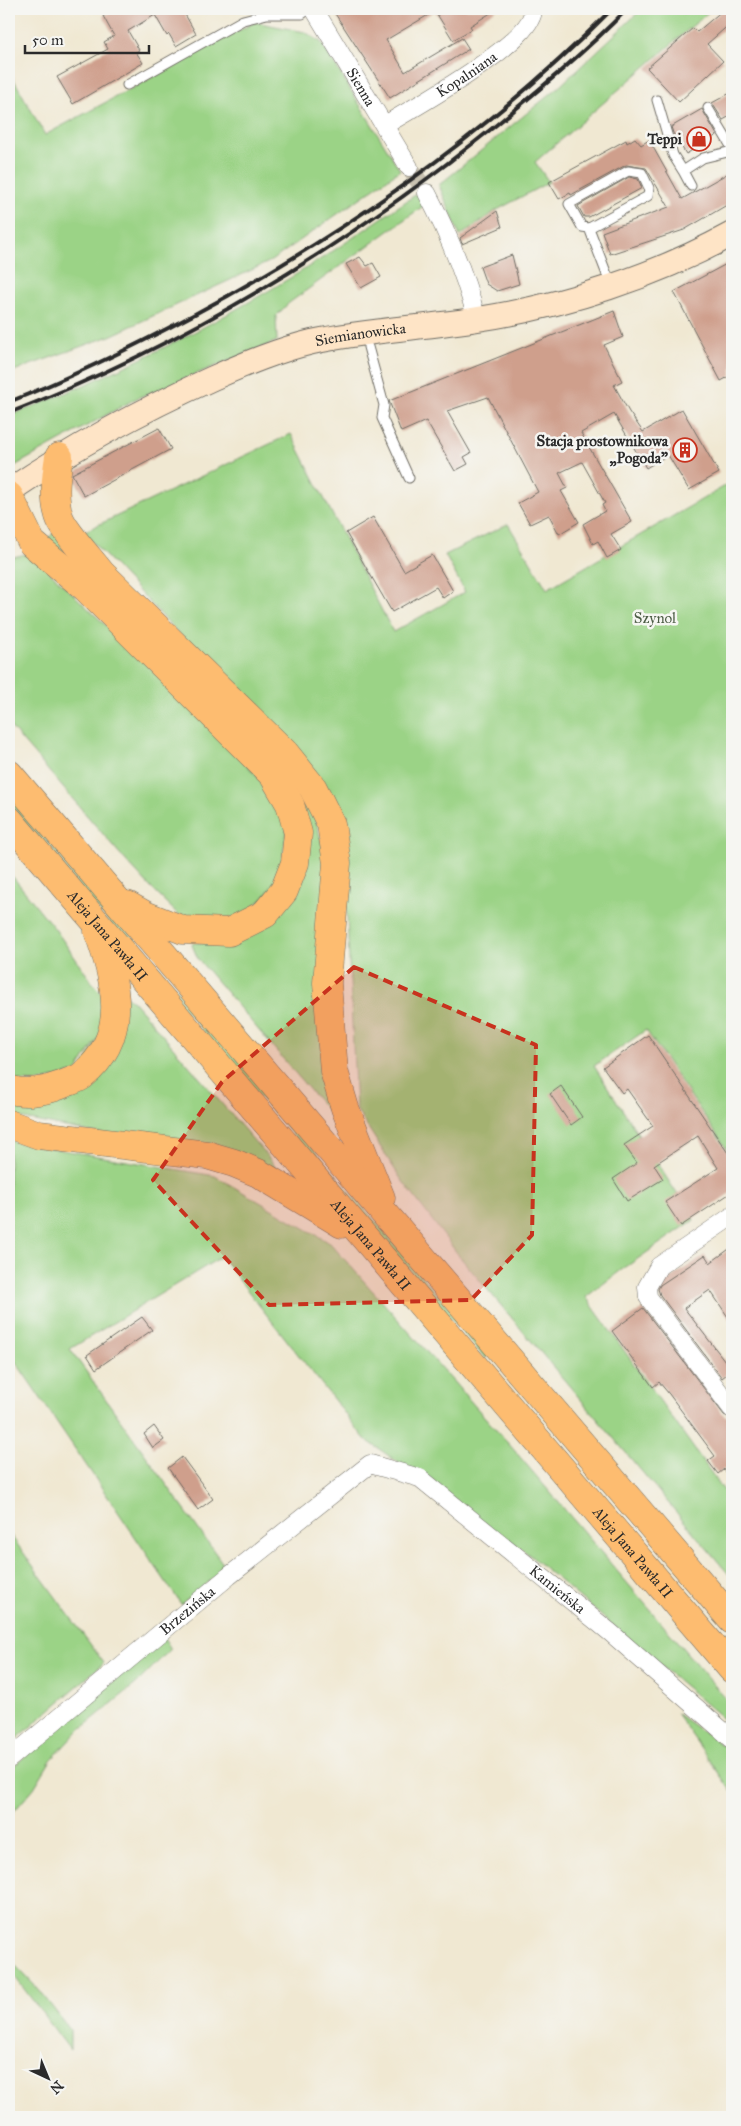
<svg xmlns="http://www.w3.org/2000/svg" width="741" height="2126" font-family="'IM FELL Great Primer',serif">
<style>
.green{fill:#9bd386;stroke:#637f58}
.building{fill:#cf9f8c}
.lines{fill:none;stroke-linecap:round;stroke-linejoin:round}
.street-tunnel{stroke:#c9c2b1;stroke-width:18;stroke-dasharray:18 9;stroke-linecap:butt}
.lane-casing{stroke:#706d65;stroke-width:11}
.street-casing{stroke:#706d65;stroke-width:19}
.secondary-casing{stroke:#706d65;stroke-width:26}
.primary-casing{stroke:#706d65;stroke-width:29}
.lane{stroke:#fff;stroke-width:9}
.street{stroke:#fff;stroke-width:18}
.secondary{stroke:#fee4c6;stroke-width:24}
.primary{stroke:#fdbc70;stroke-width:28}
.rail{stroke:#2b2b2b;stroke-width:4}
.marked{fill:#c8321e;fill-opacity:0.2;stroke:#c8321e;stroke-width:4;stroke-dasharray:10 6;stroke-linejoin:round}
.labels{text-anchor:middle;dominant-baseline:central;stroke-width:5;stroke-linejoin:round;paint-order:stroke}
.street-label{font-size:15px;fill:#2b2b2b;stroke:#f6f6f2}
.poi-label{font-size:15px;font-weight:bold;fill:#2b2b2b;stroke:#f6f6f2;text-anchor:end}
.park-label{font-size:15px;fill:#4d5d46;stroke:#f6f6f2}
</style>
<rect width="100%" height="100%" fill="#f6f6f2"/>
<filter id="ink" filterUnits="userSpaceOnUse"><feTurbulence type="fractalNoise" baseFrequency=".02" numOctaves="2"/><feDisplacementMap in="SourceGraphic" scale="10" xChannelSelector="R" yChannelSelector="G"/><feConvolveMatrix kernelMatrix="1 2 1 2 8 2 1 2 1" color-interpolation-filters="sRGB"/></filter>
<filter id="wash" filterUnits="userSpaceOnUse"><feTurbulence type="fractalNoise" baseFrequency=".0096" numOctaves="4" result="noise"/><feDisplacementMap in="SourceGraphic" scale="20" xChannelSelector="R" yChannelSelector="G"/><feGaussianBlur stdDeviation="1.12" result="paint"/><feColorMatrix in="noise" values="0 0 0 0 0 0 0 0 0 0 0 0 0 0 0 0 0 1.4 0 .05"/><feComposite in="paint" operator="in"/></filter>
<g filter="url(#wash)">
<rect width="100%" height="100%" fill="#f0e8d2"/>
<path class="green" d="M642,9H712L535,162L549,182L497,210L460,236L439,185L560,86Z
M255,22L305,32L321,42L400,170L271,261L110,336L11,372L9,374V71L45,135Z
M418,193L426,204L289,303L276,316L277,341L137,398L9,469V416C104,379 197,334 285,281C331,254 374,223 418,193Z
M291,434L393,632L465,592L445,555L508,524L547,589L732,482V1157L646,1030L594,1066L694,1220L620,1271L586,1297L732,1502V1578L460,1257L401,1179L356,1109L344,852L337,801L83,532Z
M56,531L283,765L315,816L324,852L337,1122L198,959L192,945L193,943L233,941L308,834L46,540Z
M30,553L250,763L288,824L278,884L241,918L187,923L151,888L127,862L9,725V558Z
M9,790L489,1355L485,1358L60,865L9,803Z
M9,872L55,929L94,985L108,999L109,1022L76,1072L39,1082L9,1081Z
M124,995L133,1001L268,1157L276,1168L9,1116V1096L71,1088Z
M9,1141L215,1176L330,1243L514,1450L732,1706V1726L527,1553L365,1439L221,1257L70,1349L226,1568L181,1604L9,1352Z
M9,1533L104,1663L13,1742L9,1738Z
M164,1638L171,1649L137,1683L77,1732L51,1760L34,1788L9,1817V1770Z
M676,1713L732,1752V1792Z
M9,1942L13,1963L39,1990L70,2030V2050L9,1969Z"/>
<g id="blocks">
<path class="building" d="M117,9H182L196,34L176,46L169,34L167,36L155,15L128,31L139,50L136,52L143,63L73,104L57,77L108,49L104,42L114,36L103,16Z
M332,9H497L470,26L472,29L453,40L435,11L386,40L405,72L462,38L469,49L390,98Z
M724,9H728L732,14V22L707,44L723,61L679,102L647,68L693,28L697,32Z
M732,92V115L723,120L712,103Z
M702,109L717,135L686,154L673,133L671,127Z
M635,138L641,145L649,140L682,199L732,171V202L684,230L610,254L602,232L669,207L646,168L626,165L571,195L570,193L559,199L549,182L626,140L627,143Z
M629,177L638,179L642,188L589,217H584L578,206Z
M497,211L502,227L462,244L460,238Z
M512,255L519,284L497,291L486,284L480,267Z
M360,257L367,266L373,263L381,277L361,288L346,264Z
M732,261V375L721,381L674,292Z
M614,311L623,337L604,345L622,381L614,385L629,412L643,432L682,409L719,473L689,490L668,455L646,468L614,414L581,433L632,522L611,534L621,550L607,558L598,541L593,544L583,524L605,511L602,505L605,503L582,462L559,473L567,488L561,491L579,522L559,534L549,515L530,524L518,503L538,492L488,397L447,411L471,453L464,457L468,464L455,471L426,421L401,432L389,401Z
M159,428L171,449L84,496L72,474Z
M373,517L404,571L432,555L453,591L443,598L436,587L392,612L346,533Z
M648,1035L732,1159V1192L681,1226L665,1202L718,1168L698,1136L654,1165L663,1179L627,1201L613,1179L637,1163L624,1145L653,1126L627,1089L622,1093L603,1067Z
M561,1086L582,1117L571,1125L550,1094Z
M732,1247V1323L710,1290L684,1308L732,1370L722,1378L660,1295L658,1289L660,1285L705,1255L710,1263Z
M643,1308L724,1415L732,1419V1481L724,1469L718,1474L708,1461L715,1456L669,1394L659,1382L653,1387L612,1331Z
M142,1317L152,1330L96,1369L87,1355Z
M154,1426L164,1440L153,1448L144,1434Z
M182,1457L213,1499L198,1510L168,1468Z"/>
</g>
</g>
<g filter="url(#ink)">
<use href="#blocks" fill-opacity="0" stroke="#706d65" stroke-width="1"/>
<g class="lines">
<path class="street-tunnel" d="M409,167L427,193"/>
<g class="lane-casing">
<path id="lane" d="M127,85L243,20L267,14H302L309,9
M657,100L673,155L683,171
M708,108L732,148
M691,186L683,171L703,158L732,151
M589,228L648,196L649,188L642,173L628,171L569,204L582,227L589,228L611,285
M368,347L384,405L382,418L409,478"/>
</g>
<g class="street-casing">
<g id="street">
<path id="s1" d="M314,9L409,167"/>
<path id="s2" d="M385,125C413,108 535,41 533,9"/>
<path d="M427,193C448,233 465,275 477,320"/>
<path d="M732,1216L659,1266L647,1287L648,1297L732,1409"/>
<path id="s3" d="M9,1759L229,1576L370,1464L420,1478L611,1633L732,1739"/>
</g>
</g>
<g class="secondary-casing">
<g id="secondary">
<path id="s4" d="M9,491C74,447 142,410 213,378C245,364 278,350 312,342C367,330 423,328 478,319C564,306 656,276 732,234"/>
</g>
</g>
<g class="primary-casing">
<g id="primary">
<path d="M59,457C56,476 53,497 59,516C63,530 91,560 101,573L285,753L313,788L331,824L337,863L327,983L334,1071L345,1108L381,1198"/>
<path d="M9,496L32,543L86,588L273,775L290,804L298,833L295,863L284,891L265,914L229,932L183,930L145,915L127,905"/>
<path d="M9,774L732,1620"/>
<path id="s5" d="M9,820L732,1669"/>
<path d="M9,1089C24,1095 46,1091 61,1085C67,1082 77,1080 82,1076C131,1036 116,982 98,931"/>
<path d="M9,1124L39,1135L207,1155L234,1163L258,1173L342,1224"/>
</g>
</g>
<use href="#lane" class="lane"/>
<use href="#street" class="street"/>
<use href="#secondary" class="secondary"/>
<use href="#primary" class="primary"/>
<path class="rail" d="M9,402C72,377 133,347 193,315C346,233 490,132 612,9
M9,413C184,345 349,244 495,126C540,89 586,51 627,9"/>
</g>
</g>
<path class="marked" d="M354,967L536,1045L532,1235L471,1300L269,1305L153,1180L222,1082Z"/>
<defs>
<g id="shop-ring" transform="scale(1.25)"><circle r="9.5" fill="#f6f6f2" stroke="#c8321e" stroke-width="1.5"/><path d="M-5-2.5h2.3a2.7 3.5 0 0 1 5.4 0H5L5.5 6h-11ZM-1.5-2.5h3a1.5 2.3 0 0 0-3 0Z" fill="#c8321e"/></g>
<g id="building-ring" transform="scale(1.25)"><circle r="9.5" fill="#f6f6f2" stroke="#c8321e" stroke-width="1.5"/><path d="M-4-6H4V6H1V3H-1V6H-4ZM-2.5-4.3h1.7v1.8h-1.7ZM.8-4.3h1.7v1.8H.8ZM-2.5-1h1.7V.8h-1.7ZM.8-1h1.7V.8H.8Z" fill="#c8321e"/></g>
</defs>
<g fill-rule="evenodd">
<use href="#shop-ring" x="699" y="139"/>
<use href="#building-ring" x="685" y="450"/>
</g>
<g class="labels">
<g class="street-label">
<text stroke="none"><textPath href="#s2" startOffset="96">Kopalniana</textPath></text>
<text stroke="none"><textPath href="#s1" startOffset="91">Sienna</textPath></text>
<text stroke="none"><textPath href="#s4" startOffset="388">Siemianowicka</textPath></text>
<text stroke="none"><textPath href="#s5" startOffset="152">Aleja Jana Pawła II</textPath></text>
<text stroke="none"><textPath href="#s5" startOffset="558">Aleja Jana Pawła II</textPath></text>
<text stroke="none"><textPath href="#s5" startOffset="962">Aleja Jana Pawła II</textPath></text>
<text stroke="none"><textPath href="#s3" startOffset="695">Kamieńska</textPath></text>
<text stroke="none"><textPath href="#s3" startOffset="232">Brzezińska</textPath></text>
</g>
<g class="poi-label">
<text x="682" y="139">Teppi</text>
<text x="668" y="441">Stacja prostownikowa<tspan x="668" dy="17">„Pogoda”</tspan></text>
</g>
<g class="park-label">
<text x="655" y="618">Szynol</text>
</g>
</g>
<rect width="741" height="2126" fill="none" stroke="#f6f6f2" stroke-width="30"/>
<g transform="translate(48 2078) rotate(136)" stroke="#f6f6f2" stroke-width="4" paint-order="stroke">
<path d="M0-4L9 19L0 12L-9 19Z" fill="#2b2b2b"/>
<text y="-8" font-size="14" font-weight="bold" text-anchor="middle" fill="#2b2b2b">N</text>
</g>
<path d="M25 45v8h124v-8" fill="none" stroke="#2b2b2b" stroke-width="2.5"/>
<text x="32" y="45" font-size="15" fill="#2b2b2b" stroke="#f6f6f2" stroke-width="4" paint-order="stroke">50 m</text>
</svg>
